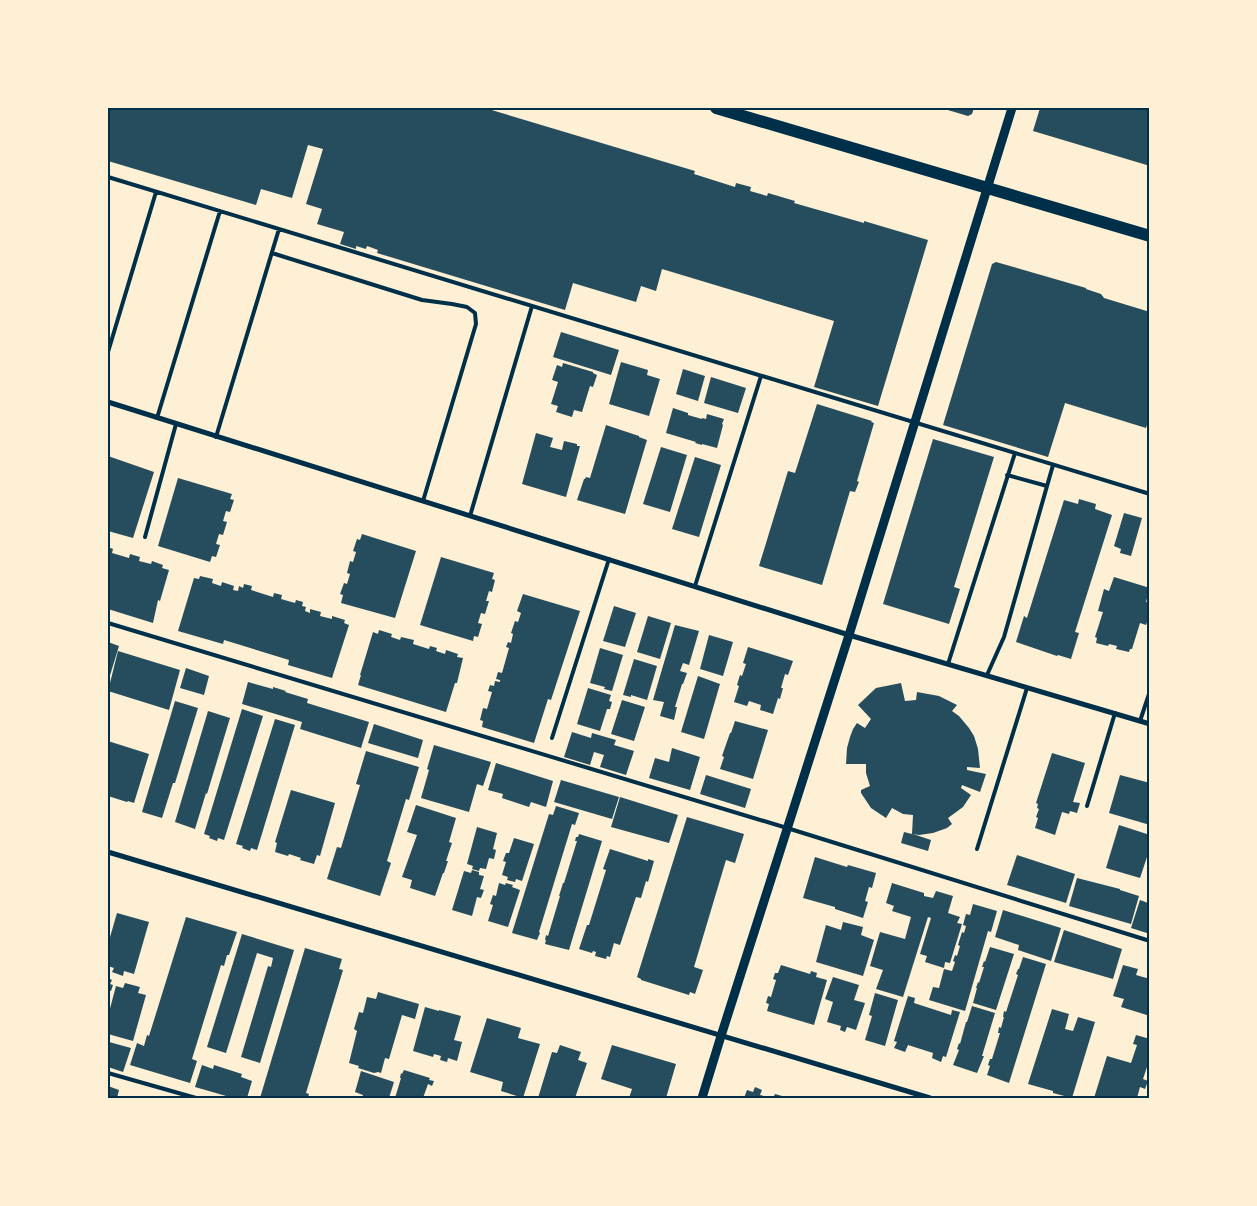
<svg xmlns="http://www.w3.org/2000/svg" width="1257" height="1206" font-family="'Source Serif 4',serif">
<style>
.building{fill:#264d5e}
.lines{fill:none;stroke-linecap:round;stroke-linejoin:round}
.service{stroke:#003049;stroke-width:4}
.minor{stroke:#003049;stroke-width:5}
.tertiary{stroke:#003049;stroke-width:9}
.primary{stroke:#003049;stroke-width:12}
.neatline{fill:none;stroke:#003049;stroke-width:2}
</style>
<rect width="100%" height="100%" fill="#fdf0d5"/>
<path class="building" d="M108,108H485L695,171L694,174L735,187L736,183L751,187L750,191L767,196L768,193L795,201L794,203L864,223V221L928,240L878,406L814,387L834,321L662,269L656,291L641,286L636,302L573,283L565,310L377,253L378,250L367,246L366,249L356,246V249L340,244L344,232L317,224L322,209L306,204L323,149L308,145L292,198L261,189L256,205L108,161Z
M941,108H974L972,114L968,116Z
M1040,108H1150V166L1033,131Z
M996,262L1086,288V289L1101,294L1104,298L1150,312V415L1146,428L1065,403L1048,457L943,425L992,264Z
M561,332L619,350L611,375L553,357Z
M621,362L648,370L647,375L660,379L649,416L609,404Z
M563,363L593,372V373L597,375L593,387L590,386L582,412L574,410L572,417L556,412L558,406L551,404L558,382L552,380L557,365L562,367Z
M683,369L705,376L698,401L676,394Z
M711,377L746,388L738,413L704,403Z
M817,404L872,421L871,422L874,423L857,481L859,482L855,492L850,491L822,585L759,566L788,471L795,473Z
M673,408L688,413V415L702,419V418L706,419L707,414L724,419L722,424L723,425L717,448L702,444V445L695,443L696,442L666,433Z
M606,425L639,436V437L647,440L625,514L577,500L584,479H585L586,477L590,478Z
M536,433L553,438L550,447L562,450L564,441L577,444V446H580L566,497L522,484Z
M933,439L994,457L954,587L960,589L949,624L883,604Z
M661,447L687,455L670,512L643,504Z
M108,456L154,472L133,538L108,531Z
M695,457L721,465L699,537L672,529Z
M178,478L232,494L230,499L234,500L230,512L226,511L223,521L227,522L223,535L219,534L216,544L220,545L216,557L212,556L210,562L158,546Z
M1079,499L1096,504L1095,509L1112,515L1075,632L1079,633L1071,659L1058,655L1057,656L1016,642L1024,616L1027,618L1064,500L1078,504Z
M1124,513L1142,518L1131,556L1120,553L1121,549L1114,546Z
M362,534L416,551L395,618L341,603L343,595L340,594L344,583L347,584L350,574L347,573L350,561L353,562L356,552L353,551L357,539L360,540Z
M108,547L113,549L112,553L129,558L130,554L140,557L139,561L151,564L152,561L163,565L162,568L169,570L160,601L158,600L153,623L108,609Z
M441,557L494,573L492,579L495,580L492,592L489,591L486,601H489L485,614L481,613L478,623L482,624L478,637L474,636L473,641L420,625Z
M200,576L213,579L212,583L221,586L222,582L234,586L233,590L238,591L239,586L243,588L244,584L252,586L251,590L273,597L274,593L282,595L281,599L295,603L296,600L303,602L302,606L306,607L305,611L310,613V609L321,612L320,616L332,619V616L345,620L344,623L349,625L332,678L288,665L289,660L224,640L223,644L178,631L194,578L199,579Z
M1114,577L1150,588L1146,602L1150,603V614L1146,625L1140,623L1132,649H1130L1129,652L1116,649L1117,646L1109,644L1108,646L1096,643L1097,638L1095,637L1103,612L1098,611L1104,589L1109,591Z
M523,594L580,611L551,700L548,699L534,743L482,727L483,721L480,720L483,708L487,709L492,692L488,691L490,685L494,686L495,681L500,682V680L496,679L498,672L502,673L509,648L506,647L508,642L511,643L513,634L511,633L515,621L518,622L521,613L517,611Z
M614,606L636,613L625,647L603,641Z
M648,616L671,623L660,659L637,652Z
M675,625L699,631L689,665L683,663L680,671L687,673L683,684H682L675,707H677L674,720L660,716L664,702L653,700Z
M379,630L392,634L391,637L400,640L401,637L414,640L413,644L429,649L430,646L437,648L436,651L445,654L446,650L458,654L457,657L463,658L457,683H455L446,712L358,685L361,675H360L373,632L378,634Z
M709,635L733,642L723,676L700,669Z
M108,642L119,646L108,682Z
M748,647L793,661L788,675L785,674L781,688H783L780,699L778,698L773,714L760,710L761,705L749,701L747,706L734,702L739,686L737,685L740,675L742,676L746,664L743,663Z
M600,648L623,655L612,691L604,689L605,687L590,683Z
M118,651L180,670L169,710L108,691Z
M634,659L657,666L647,700L631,695V697L623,695Z
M186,668L209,676L204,695L180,688Z
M698,676L720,684L704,739L681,732Z
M248,682L273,689V687L286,691L285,692L308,699L307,703L369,722L361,748L300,729L302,722L242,704Z
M901,683L905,701L916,700L917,692L939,696L957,705L952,711L959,716L969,728L974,736L978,749L980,768L967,767V770L986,774L980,792L962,785L961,788L971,795L963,807L948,818L952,824L947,828L933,833L919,835L913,834L931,840L928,851L901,843L904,832L912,834L913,815L903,814L892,808L886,818L871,808L861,793V790L870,786L866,773V764H846L847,748L850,737L853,729L857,723L865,728L871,719L858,705L876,688Z
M588,688L611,695L609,701L612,702L610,709H607L600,731L577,724Z
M622,700L645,707L634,741L611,734Z
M175,701L198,708L175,783H173L162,818L142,812Z
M242,709L263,716L224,840L218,838L217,841L209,838L210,836L204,834Z
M208,711L230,718L207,794L206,793L195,829L175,822Z
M275,719L295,725L257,850L251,848L250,851L242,848L243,846L236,844Z
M735,721L768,730L753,779L720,769L724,757L722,756L730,733H731Z
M374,724L423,740L418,758L368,743Z
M572,732L591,738L592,733L616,740L614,745L634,751L626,775L600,767L604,755L594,752L590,765L564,757Z
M108,741L149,754L134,803L128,801L127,802L108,796Z
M434,745L491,762L483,786L477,784L469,812L421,798L429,770L427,769Z
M672,748L700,757L690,790L649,778L655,758L669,762Z
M366,751L419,767L409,800L406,799L387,861L391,863L380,896L327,879L337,847L341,848L360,785L356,784Z
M1052,753L1085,763L1073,802L1080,803L1077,813L1070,811L1069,814L1062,812L1055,835L1035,828L1038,818L1036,817L1039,809L1037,808L1038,804L1036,803Z
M496,763L553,781L546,807L531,802L529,807L502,798L503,794L488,790Z
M706,775L751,789L745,808L700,794Z
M1120,775L1150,783V825L1109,813Z
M561,780L619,797L612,819L554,802Z
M291,790L335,803L320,856L317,855L314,864L300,860L301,858L289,854L288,856L275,852L277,843L275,842Z
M620,797L678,815L669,843L611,827Z
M416,805L456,818L449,842L452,843L446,861H448L444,873H443L435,896L410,888L412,880L402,877L417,835L407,832Z
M556,806L579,813L575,825L572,824L539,932L540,933L537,940L512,933L549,814L553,815Z
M687,817L744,834L735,863L726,860L694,967L703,970L695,994L690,992L689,995L641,980V979L637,977Z
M1119,825L1150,835V848L1140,878L1106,868Z
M477,827L497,833L493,849L496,850L494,859L489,858L486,869L480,868L479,871L472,869L473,866L467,864Z
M579,834L602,841L569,950L545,944L546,940H545L546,935L548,936L560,896H559L563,883H564L577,841H575L576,837H578Z
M514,838L534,844L522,881L516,879L515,882L507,880L508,877L502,875L506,862L503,861L506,853H509Z
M610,849L648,861V859L654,861L648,882L646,881L641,898L636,897L620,945L614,943L610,957L607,956L606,959L595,956L596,952L593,951L592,953L579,949L587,925H589L606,870L603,869Z
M1017,855L1075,874L1066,903L1007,885Z
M815,857L847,867L848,865L876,873L872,888L869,887L865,901L868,902L863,918L835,909V907L803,898Z
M472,870L479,872V875L484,876L480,889L484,890L481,898L477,897L472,916L452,910L464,871L471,873Z
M1077,878L1120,889V890L1139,896L1131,924L1069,906Z
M499,883L505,885L506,883L513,885L512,887L520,890L508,927L488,921L493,905L490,904L493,895L496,896Z
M892,883L924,893V896L933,898L936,891L953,896L948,913L960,917L957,923L962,924L950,963L945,962L944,968L925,962L927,956L920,954L931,918L928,917L903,997L876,989L883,970L870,966L880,932L905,939L911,917L892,911L894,906L886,903Z
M1150,899V934L1131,928L1140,900L1148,903Z
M973,904L997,911L991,932L988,931L965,1011L929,1000L933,987L939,988L944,969L952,971L955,962L953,961L955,955L957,956L960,946L958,945L962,932L964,933L966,926L963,925L966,914L970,915Z
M1003,910L1061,928L1051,961L1018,950L1019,945L995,937Z
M117,913L149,922L134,974L124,971L123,976L112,972L114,968L108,966V944Z
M186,917L237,932L229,955H227L224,966L221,965L192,1059L197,1061L190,1083L130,1065L137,1043L144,1046L147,1035L149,1036Z
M843,922L863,927L861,935L874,940L863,976L816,962L826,925L841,930Z
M1064,930L1122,949L1113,979L1054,962Z
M242,934L294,950L260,1063L241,1057L268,966L271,967L273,958L257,953L226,1053L207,1047Z
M990,947L1014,954L996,1010L973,1003L977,988H976L978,982L979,983L984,967H982L984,961L985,962Z
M305,948L342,959L339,969L343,970L306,1093L309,1094L308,1098H260Z
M1023,957L1046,964L1009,1083L987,1075L990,1066L988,1065L990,1059H992L1000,1033H998L999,1027L1001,1028L1004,1017H1003L1004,1011L1006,1012L1018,975L1016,974L1018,969H1019Z
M781,965L810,974L811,971L817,973L816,977L827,980L814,1025L767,1011L769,1004L766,1003L768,996L771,997L776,980L773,979L775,973H778Z
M1123,965L1138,969L1136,975L1150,979V988L1147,996L1150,997V1016L1121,1007L1124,999L1113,996Z
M833,977L859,985L854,1000L865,1003L856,1030L847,1027L845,1032L840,1030L841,1026L827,1022L833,1002L825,999Z
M108,978L112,980L110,984L113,985L111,991L108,990Z
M125,983L140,987L138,993L146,995L133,1041L108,1034V1016L116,986L123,988Z
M378,992L419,1004L415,1019L402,1015L389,1059L385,1058L381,1073L378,1072L374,1073L358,1068L359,1066L349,1063L357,1031L354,1029L359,1012L363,1013L367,997L376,999Z
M875,993L898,1000L885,1046L865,1040L872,1016L869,1015Z
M908,996L915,998L914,1003L951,1015L952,1010L960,1012L946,1057L943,1056L941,1062L932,1058L933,1053L908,1045L905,1052L894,1048L897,1042L894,1041Z
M972,1006L995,1013L982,1056H984L977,1073L953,1065L959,1050L957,1049L959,1043L960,1044L966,1022H967Z
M425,1007L439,1011V1010L461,1016L454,1040L462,1042L457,1061L448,1058L447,1062L440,1060L441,1056L434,1054L433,1057L413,1051Z
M1052,1009L1069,1014L1065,1029L1073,1031L1078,1017L1095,1022L1072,1098L1053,1093V1091L1028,1084Z
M487,1018L521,1028L518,1038L540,1044L523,1098L501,1091L503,1082L470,1072Z
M1136,1035L1150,1039V1058L1143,1079L1148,1081L1145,1089L1140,1087L1137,1098H1094L1107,1056L1131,1063L1137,1045L1133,1044Z
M109,1042L131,1048L123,1072L108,1067V1048Z
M560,1045L581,1052L578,1060L587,1063L575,1098H538L552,1052L557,1053Z
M612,1045L676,1064L666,1098H629L632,1089L601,1079Z
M202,1065L213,1069L214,1065L242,1074L241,1077L252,1081L247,1098H233L195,1087Z
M404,1070L430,1078L429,1080L434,1081L432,1086L428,1084L423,1098H395L401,1078H400L401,1073L402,1074Z
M361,1071L394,1082L389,1098H362L363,1095L355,1092Z
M108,1086L119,1090L117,1098H108Z
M755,1087L762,1090L760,1095L771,1098H744L747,1090L753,1092Z
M775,1094L782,1096L781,1098H773Z"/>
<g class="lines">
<path class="service" d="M108,177L1150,494
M272,253L422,300L452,304L467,307L475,313L476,324L423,501
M108,352L156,192
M157,418L220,211
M216,437L279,229
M1007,475L1047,486
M470,516L532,306
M145,537L176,424
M695,586L761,376
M108,623L787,828L1150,941
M948,664L1015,453
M987,675L1004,637L1053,465
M1140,721L1150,691
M552,738L609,559
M1087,806L1115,713
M977,849L1027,688
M108,1073L196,1098"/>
<path class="minor" d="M108,402L849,635L1150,724
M108,852L930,1098"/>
<path class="tertiary" d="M702,1098L721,1036L849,635L1012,108"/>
<path class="primary" d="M716,108L1150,236"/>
</g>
<rect width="1257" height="1206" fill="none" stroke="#fdf0d5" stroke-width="218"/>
<rect x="109" y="109" width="1039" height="988" class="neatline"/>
</svg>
